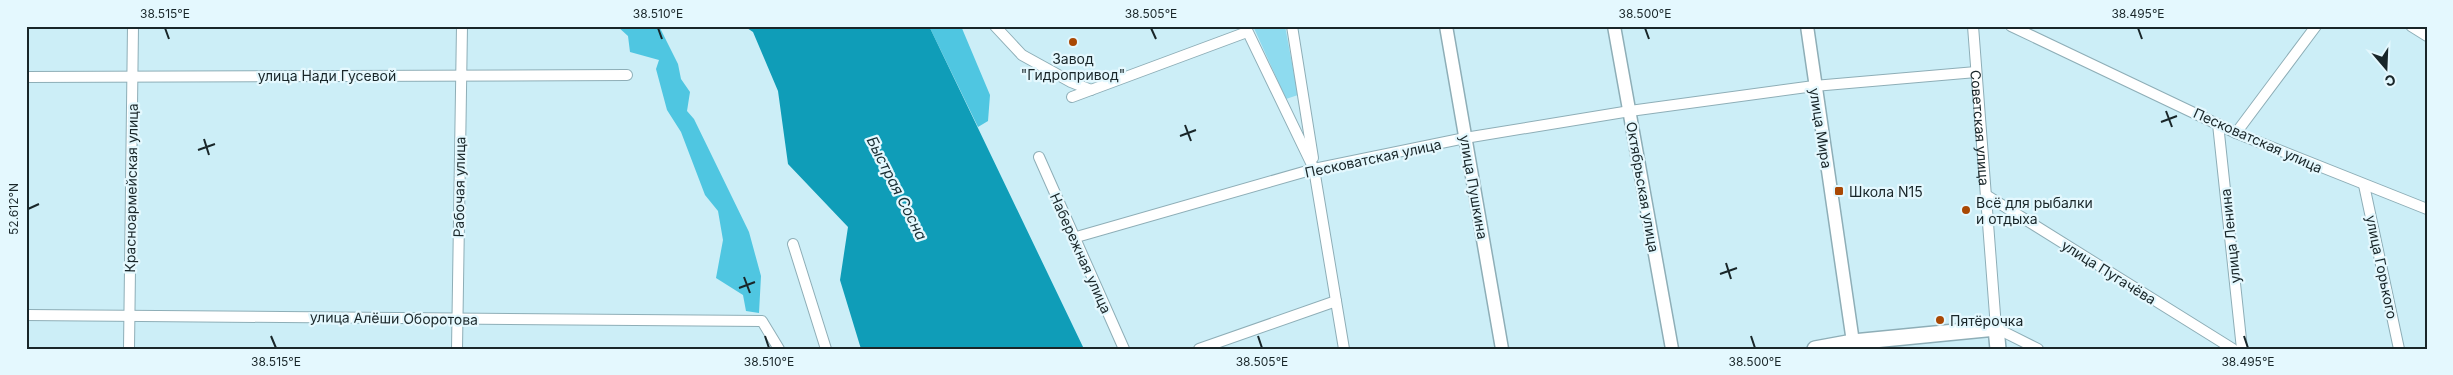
<svg xmlns="http://www.w3.org/2000/svg" width="2453" height="375" font-family="Inter,sans-serif">
<style>
.green{fill:#8edbef}
.forest{fill:#4fc6e1}
.water{fill:#0f9db8}
.lines{fill:none;stroke-linecap:round;stroke-linejoin:round}
.minor-casing{stroke:#8eaeb7;stroke-width:12}
.tertiary-casing{stroke:#8eaeb7;stroke-width:15}
.secondary-casing{stroke:#8eaeb7;stroke-width:18}
.minor{stroke:#fff;stroke-width:10}
.tertiary{stroke:#fff;stroke-width:12}
.secondary{stroke:#fff;stroke-width:15}
.ticks{fill:none;stroke:#192629;stroke-width:2}
.poi-dot{fill:#a94804;stroke:#e4f8fe;stroke-width:2}
.labels{text-anchor:middle;dominant-baseline:central;stroke-width:4.5;stroke-linejoin:round;paint-order:stroke}
.poi-label{font-size:14px;fill:#192629;stroke:#e4f8fe;text-anchor:start}
.street-label{font-size:14px;fill:#192629;stroke:#e4f8fe}
.water-label{font-size:15px;font-style:italic;fill:#182d32;stroke:#e4f8fe}
.neatline{fill:none;stroke:#192629;stroke-width:2}
.ticks-label{font-size:12px;text-anchor:middle;fill:#192629}
</style>
<rect width="100%" height="100%" fill="#cceef7"/>
<path class="green" d="M1253,26H1285L1298,95L1286,99Z"/>
<path class="forest" d="M617,26H659L678,64L681,79L690,92L687,111L694,119L749,232L761,276L759,313L746,311L743,295L716,278L723,240L718,211L705,195L681,132L667,110L656,69L659,60L630,52L628,36Z
M929,26H961L990,95L988,121L978,127Z"/>
<path class="water" d="M744,26H929L1084,349H861L840,280L848,227L788,164L778,91L753,32Z"/>
<g class="lines">
<g class="minor-casing">
<g id="minor">
<path d="M995,26L1022,55L1071,82L1091,90"/>
<path d="M1245,26L1314,169L1344,349"/>
<path d="M1292,26L1313,158"/>
<path id="s1" d="M1973,26L1996,328L2038,349"/>
<path d="M2011,26L2236,133L2427,209"/>
<path d="M2411,26L2427,36"/>
<path d="M26,77L627,75"/>
<path d="M1072,97L1247,32"/>
<path d="M2218,124L2242,349"/>
<path d="M2236,133L2316,26"/>
<path d="M1039,157L1124,349"/>
<path d="M2364,185L2399,349"/>
<path d="M1986,195L2233,349"/>
<path d="M1073,238L1314,169L1465,138L1630,111L1814,86L1976,72"/>
<path d="M793,244L826,349"/>
<path d="M26,315L762,321L779,349"/>
<path d="M129,349L133,26"/>
<path d="M457,349L462,26"/>
<path d="M1199,349L1336,301"/>
</g>
</g>
<g class="tertiary-casing">
<path id="tertiary" d="M1446,26L1502,349
M1614,26L1672,349
M1807,26L1854,349"/>
</g>
<g class="secondary-casing">
<path id="secondary" d="M1815,349L1853,342L1996,328L1998,349"/>
</g>
<use href="#minor" class="minor"/>
<use href="#tertiary" class="tertiary"/>
<use href="#secondary" class="secondary"/>
</g>
<path class="ticks" d="M165,28L169,39M658,28L662,39M1151,28L1156,39M1645,28L1649,39M2138,28L2142,39M2166,111L2172,127M2161,122L2177,116M1185,125L1191,141M1180,136L1196,130M204,139L209,155M198,150L215,144M28,209L39,204M1726,263L1731,279M1720,274L1737,268M744,277L750,293M739,288L755,282M271,336L276,348M765,336L769,348M1258,336L1262,348M1751,336L1755,348M2244,336L2248,348"/>
<g class="poi-dot">
<circle cx="1073" cy="42" r="5"/>
<rect x="1834" y="186" width="10" height="10" rx="2.5"/>
<circle cx="1966" cy="210" r="5"/>
<circle cx="1940" cy="320" r="5"/>
</g>
<g class="labels">
<g class="poi-label">
<text x="1073" y="58" text-anchor="middle">Завод<tspan x="1073" dy="16">"Гидропривод"</tspan></text>
<text x="1849" y="191">Школа N15</text>
<text x="1976" y="202">Всё для рыбалки<tspan x="1976" dy="16">и отдыха</tspan></text>
<text x="1950" y="320">Пятёрочка</text>
</g>
<g class="street-label">
<text x="327" y="75">улица Нади Гусевой</text>
<text transform="translate(1821 128) rotate(81)">улица Мира</text>
<text stroke="none"><textPath href="#s1" startOffset="102">Советская улица</textPath></text>
<text transform="translate(2258 140) rotate(24)">Песковатская улица</text>
<text transform="translate(1373 158) rotate(-12)">Песковатская улица</text>
<text transform="translate(459 187) rotate(-89)">Рабочая улица</text>
<text transform="translate(1474 187) rotate(80)">улица Пушкина</text>
<text transform="translate(1643 187) rotate(80)">Октябрьская улица</text>
<text transform="translate(131 188) rotate(-89)">Красноармейская улица</text>
<text transform="translate(2230 236) rotate(-96)">улица Ленина</text>
<text transform="translate(1081 253) rotate(66)">Набережная улица</text>
<text transform="translate(2382 267) rotate(78)">улица Горького</text>
<text transform="translate(2109 272) rotate(32)">улица Пугачёва</text>
<text transform="translate(394 318) rotate(1)">улица Алёши Оборотова</text>
</g>
<g class="water-label">
<text transform="translate(897 188) rotate(63)">Быстрая Сосна</text>
</g>
</g>
<rect width="2453" height="375" fill="none" stroke="#e4f8fe" stroke-width="55"/>
<g transform="translate(2386 68) rotate(161)" stroke="#e4f8fe" stroke-width="4" paint-order="stroke">
<path d="M0-4L9 19L0 12L-9 19Z" fill="#192629"/>
<text y="-8" font-size="14" font-weight="bold" text-anchor="middle" fill="#192629">С</text>
</g>
<rect x="28" y="28" width="2398" height="320" class="neatline"/>
<g class="ticks-label">
<text x="165" y="18">38.515°E</text>
<text x="658" y="18">38.510°E</text>
<text x="1151" y="18">38.505°E</text>
<text x="1645" y="18">38.500°E</text>
<text x="2138" y="18">38.495°E</text>
<text transform="translate(14 209) rotate(-90)" y="4">52.612°N</text>
<text x="276" y="366">38.515°E</text>
<text x="769" y="366">38.510°E</text>
<text x="1262" y="366">38.505°E</text>
<text x="1755" y="366">38.500°E</text>
<text x="2248" y="366">38.495°E</text>
</g>
</svg>
